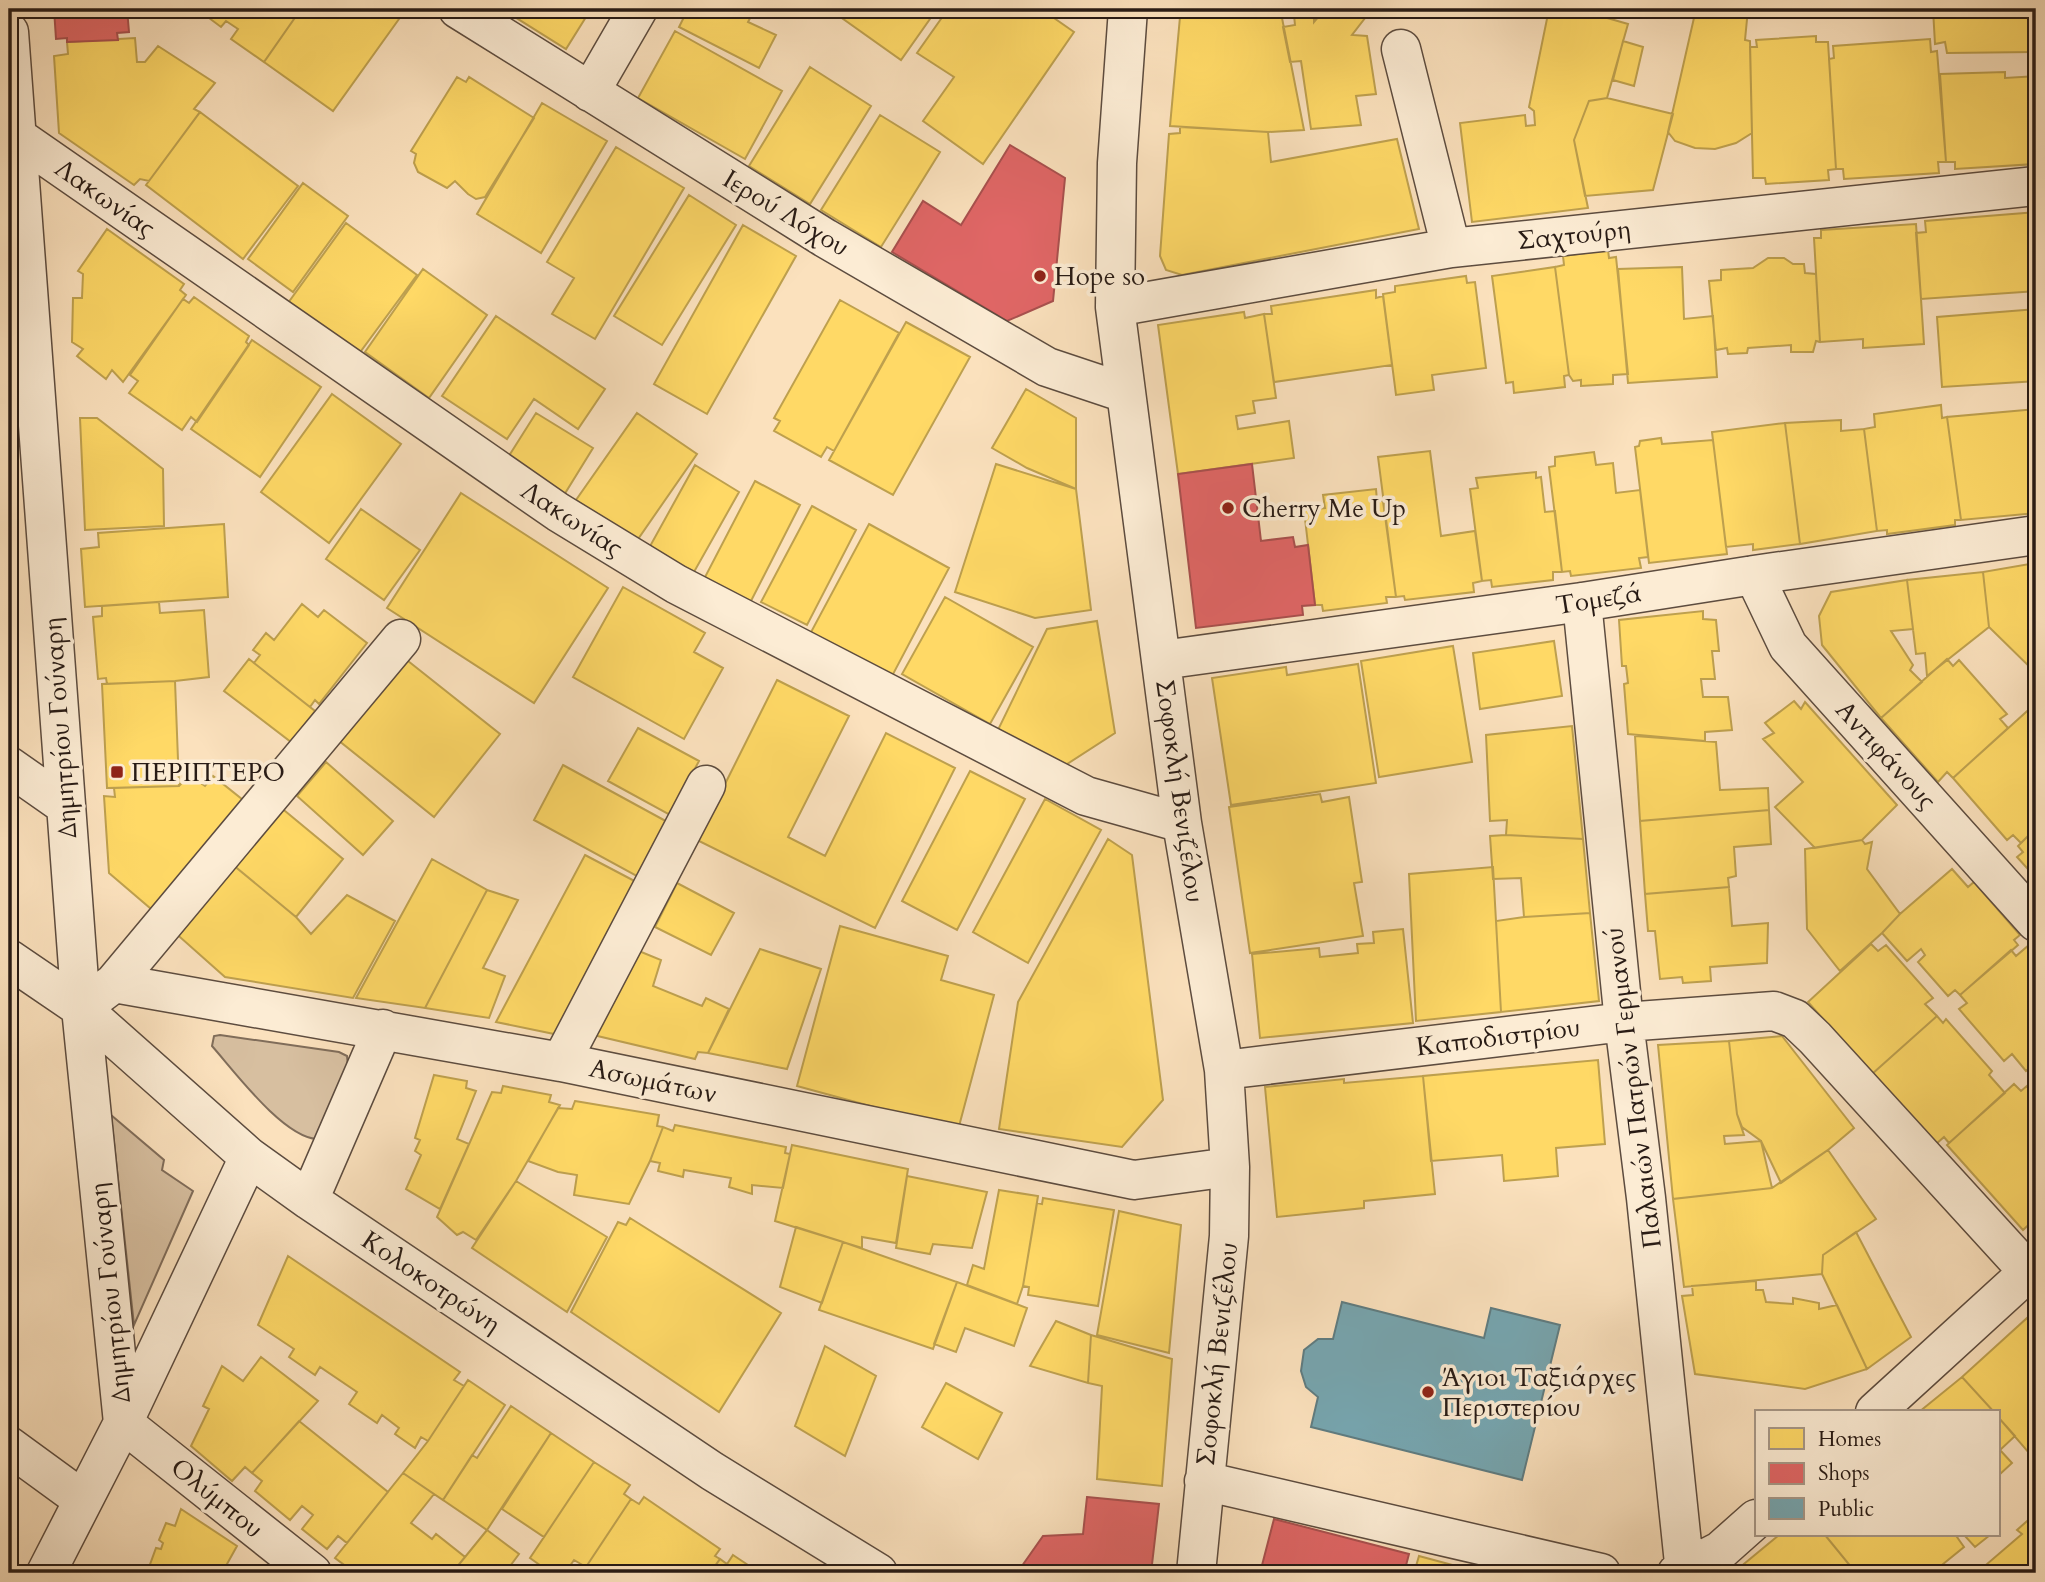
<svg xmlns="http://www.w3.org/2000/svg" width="2045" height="1582" font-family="Cardo,serif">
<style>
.green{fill:#d7bfa0;stroke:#806d5a;stroke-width:2}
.homes{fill:#ffd966;stroke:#bea04e;stroke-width:2}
.shops{fill:#e06666;stroke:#a9504e;stroke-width:2}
.public{fill:#76a5af;stroke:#5f7c81;stroke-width:2}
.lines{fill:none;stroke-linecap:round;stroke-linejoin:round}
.minor-casing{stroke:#5d4c3f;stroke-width:41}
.minor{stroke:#fcecd4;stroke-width:38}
.poi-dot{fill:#8f2418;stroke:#fcecd4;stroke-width:2.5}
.labels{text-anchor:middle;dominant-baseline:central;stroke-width:7;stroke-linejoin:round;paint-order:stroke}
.street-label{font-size:26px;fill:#281b15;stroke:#fcecd4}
.poi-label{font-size:26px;fill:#281b15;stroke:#fcecd4;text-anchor:start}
</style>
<rect width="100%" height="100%" fill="#fbe1bd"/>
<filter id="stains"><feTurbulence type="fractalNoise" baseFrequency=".00286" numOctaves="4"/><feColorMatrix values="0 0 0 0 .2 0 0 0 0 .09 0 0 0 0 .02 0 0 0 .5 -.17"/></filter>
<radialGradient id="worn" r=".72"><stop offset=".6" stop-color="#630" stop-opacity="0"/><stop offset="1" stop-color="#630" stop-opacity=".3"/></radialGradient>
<path class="green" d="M220,1035L339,1052L347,1056L348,1067L317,1139C283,1137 235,1072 212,1046L214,1036Z
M111,1115L164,1160L162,1170L193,1191L134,1325Z"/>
<path class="homes" d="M197,9H301L264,62L231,39L238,29L226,21L221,27Z
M301,9H400L404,12L333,111L264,62Z
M502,9H591L566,49Z
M688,9H755L748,22L776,35L759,68L679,27Z
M844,9H937L901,60L839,16Z
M948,9H1041L1074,32L983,164L923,121L954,77L917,53Z
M1187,9H1271L1270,18L1186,17Z
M1325,9H1372L1352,35L1367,36L1376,94L1356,96L1361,125L1311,129L1301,61L1290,62L1283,27L1295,25L1294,15L1314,11V22Z
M1549,9H1576L1628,24L1607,98L1589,101L1574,140L1588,208L1472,222L1460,123L1525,115L1526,126L1535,125L1534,111L1529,107Z
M1696,9H1748L1745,40L1750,41L1752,133L1736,143L1715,149L1695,148L1675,141L1668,132Z
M1890,9H1933V10L1890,13Z
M1933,9H2036V52L1947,53L1945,42L1935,44Z
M1180,17L1282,18L1304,130L1268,132L1170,126Z
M675,31L782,91L745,159L638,98Z
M1816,36V42H1828L1836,169L1828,170L1829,180L1766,184L1765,178H1753L1750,47H1757L1756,40Z
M135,38L137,62H145L158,46L215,83L194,109L200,112L149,181L140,179L134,185L59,133L54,56L68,54L67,42Z
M1930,39L1931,52L1937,51L1946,162H1938L1939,173L1844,179L1843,169H1836L1829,59L1834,58L1833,46Z
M1623,41L1643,47L1634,86L1613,80Z
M810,67L871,106L810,204L749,166Z
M2005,72V78L2036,76V164L1955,169V162H1946L1940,74Z
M457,77L466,82L469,77L534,118L485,197L476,199L468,194L455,181L447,188L418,172L414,163L416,154L411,151Z
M1607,98L1673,114L1653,190L1585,196L1574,140L1589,101Z
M542,103L607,141L541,253L477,214Z
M200,112L298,186L243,259L146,185Z
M880,115L940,152L881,247L821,210Z
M1180,127L1268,132L1271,162L1397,139L1419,229L1182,275L1166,270L1160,256L1169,134L1180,133Z
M616,147L684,188L595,339L552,314L574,278L547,262Z
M303,183L348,216L293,292L248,259Z
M689,195L736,225L662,345L614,316Z
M2036,212V291L1921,299L1916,233L1926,232L1925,221Z
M346,223L417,275L358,355L288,303Z
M1916,224L1924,344L1863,348V339L1820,342L1814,238H1821V230Z
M743,225L796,256L707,414L654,384Z
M107,229L184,284L180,290L186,295L123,382L112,370L106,379L77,356L83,349L72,342L73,298H82L83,274L78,271Z
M1608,250L1609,258L1616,257L1628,374L1613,375V384L1581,386V380L1573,381L1569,375L1555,267L1564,265L1563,256Z
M1768,258H1784L1793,264H1804L1805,273L1816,274L1820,342L1816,341L1813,352H1791V345L1748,348L1747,353L1728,354L1727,348L1716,350L1709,281L1721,280V270L1753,268Z
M1555,267L1569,375L1564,376L1565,387L1514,393L1513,382L1506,383L1492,276Z
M1682,267L1684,319L1713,316L1717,377L1628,383L1618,269Z
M423,269L487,315L429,398L365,352Z
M1466,276L1467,283L1475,282L1486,368L1432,375L1434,390L1396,395L1383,294L1395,292V286Z
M1376,290V298L1383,296L1392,365L1274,382L1264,314H1272L1271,306Z
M194,297L249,336L246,342L249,345L197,422L191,417L182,430L129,393L138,381L130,375L183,299L189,303Z
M840,300L899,333L834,451L827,447L821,457L774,431L780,421L774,418Z
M2036,309V381L1942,387L1937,317Z
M1244,312L1245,318L1264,314L1276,398L1253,401L1255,413L1236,416L1238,429L1289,421L1294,458L1178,474L1158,325Z
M496,316L605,389L578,429L534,399L507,439L442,396Z
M906,322L970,357L893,495L829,460Z
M252,340L321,387L260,477L191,429Z
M1026,389L1076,418V489L1027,468L992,448Z
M332,394L401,444L329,543L261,492Z
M1941,405L1942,418L1947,417L1961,520H1955V525L1887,534V530L1877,531L1864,429L1875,427L1874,414Z
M2036,409V513L1961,520L1947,417Z
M536,413L593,448L564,495L507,459Z
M637,413L697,454L636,542L576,500Z
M80,418H97L163,469L164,526L85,530Z
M1841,420V431L1864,429L1877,531L1800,544L1785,423Z
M1785,423L1800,544L1753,550V544L1726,547L1712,432Z
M1661,438L1662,444L1713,440L1727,554L1649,563L1635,447L1639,446L1640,441Z
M1430,451L1441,536L1475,531L1482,581L1473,583L1474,592L1405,600L1404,596L1396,597L1378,457Z
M1594,452L1596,465L1613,463L1616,493L1640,490L1648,557L1639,558L1641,568L1571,576L1570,571L1562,572L1549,467L1555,466V457Z
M996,464L1076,489L1091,610L1035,618L955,592Z
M695,465L739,492L694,572L649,548Z
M1536,472V478L1541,477L1545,512L1555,511L1562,572H1553V580L1492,587L1491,580L1482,581L1470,489L1478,488L1476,478Z
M755,481L800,505L750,603L704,579Z
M1376,489L1377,501H1383L1396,597H1386L1387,603L1323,611L1322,605H1315L1304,510L1325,508L1323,495Z
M461,493L608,588L534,703L387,608Z
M812,506L856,530L807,625L761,602Z
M361,509L420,550L384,600L326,559Z
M224,524L228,597L85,607L81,549L99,547L98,533Z
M869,524L949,568L891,678L810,634Z
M2036,563V673L1989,627L1983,572Z
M1983,572L1989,627L1927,676L1925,653L1916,654L1907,580Z
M1907,580L1913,629L1891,631L1913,665L1910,670L1922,682L1881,718L1822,645L1819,616L1831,592Z
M623,587L705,633L694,652L723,668L684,739L573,677Z
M945,597L1033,647L990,724L902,674Z
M159,602L160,613L204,610L209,677L175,681L107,684L106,678L98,679L93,617L102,616V606Z
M302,604L318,617L324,610L367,643L319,704L315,700L310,707L254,663L260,655L253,650L266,633L274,640Z
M1703,611V619L1716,620L1719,651H1712L1715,679H1701L1703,697H1728L1732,730L1705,732V741L1628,734L1624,684L1628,683L1626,666H1622L1619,620Z
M1097,621L1115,733L1061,768L995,736L1047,629Z
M1554,641L1562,696L1480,709L1473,653Z
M1453,646L1472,762L1379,777L1361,661Z
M403,657L500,734L434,817L338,740Z
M249,659L315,711L291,742L224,691Z
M1947,659L1953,666L1959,660L2007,714L2000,719L2008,728L1953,778L1947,772L1938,782L1881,718Z
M1358,664L1376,783L1231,805L1212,678L1286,667L1287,675Z
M777,680L849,716L788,837L825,856L886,733L955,768L875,928L697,840Z
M175,681L179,786L107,788L102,684Z
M1794,701L1801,709L1805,702L1897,805L1862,840L1815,848L1775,807L1803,782L1763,739L1774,733L1765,723Z
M2036,703V828L2021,843L2013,835L2007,840L1953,778Z
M1572,726L1583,839L1506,835L1507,820L1490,821L1486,735Z
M638,728L699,761L670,815L608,781Z
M1635,736L1716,742L1720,790L1768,788L1769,810L1640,821Z
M326,762L393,821L363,855L297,796Z
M563,765L673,825L644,880L534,820Z
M970,771L1025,799L957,930L902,901Z
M189,775L205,786L213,776L248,804L157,914L109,873L104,796L115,797L114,788L179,786Z
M1320,794L1322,802L1349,797L1362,882L1354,883L1363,936L1250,953L1229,807Z
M1045,799L1101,830L1028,963L973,932Z
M279,806L343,859L296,917L232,864Z
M1769,810L1771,844L1734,847L1736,876L1728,878L1729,887L1645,894L1640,821Z
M2036,828V878L2017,857L2023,852L2018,846Z
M1506,835L1583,839L1590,913L1524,917L1521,878L1493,879L1490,836Z
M1108,839L1132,855L1163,1100L1122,1147L999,1129L1018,1002Z
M1862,840L1865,844L1872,842L1867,869L1900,914L1882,933L1840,971L1807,929L1805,849Z
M585,855L644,886L564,1036L496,1022Z
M432,859L487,890L425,1008L356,998Z
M232,864L296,917L311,934L347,895L395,921L353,998L225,977L172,930Z
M1493,867L1501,1012L1416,1021L1409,874Z
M1952,869L1968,887L1974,882L2020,935L2014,940L2018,945L1960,995L1955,990L1948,996L1918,962L1925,955L1921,949L1907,961L1882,933L1900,914Z
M677,883L734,913L711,955L655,927Z
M1729,887L1732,926L1768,923L1767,963L1710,967L1711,981L1683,983L1682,977L1660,979L1655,931H1648L1645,894Z
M487,890L518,900L483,968L505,976L489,1018L425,1008Z
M1590,913L1599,1001L1501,1012L1496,921L1524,917Z
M840,926L948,956L941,980L994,995L958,1130L797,1086Z
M1403,929L1413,1023L1260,1038L1252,954L1319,948L1320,957L1358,953L1357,944L1374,943L1373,932Z
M1871,944L1878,951L1886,945L1933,998L1925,1004L1937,1016L1872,1074L1808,1002Z
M2029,945L2036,953V1062L2026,1071L2012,1054L2004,1061L1959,1009L1967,1003L1960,995L2011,950L2016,956Z
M634,949L661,960L653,986L702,1006L706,998L729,1009L708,1053L698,1052L695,1059L589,1034Z
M760,949L821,969L787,1069L708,1053Z
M1937,1016L1943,1023L1946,1019L1992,1071L1989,1075L2005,1093L1949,1143L1944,1137L1936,1144L1872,1074Z
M1782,1036L1854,1128L1828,1150L1781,1183L1761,1141L1742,1127L1737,1114L1729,1041Z
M1729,1041L1737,1114L1744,1135L1724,1136L1725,1144L1761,1141L1772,1188L1673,1199L1658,1045Z
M1598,1060L1605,1144L1556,1148L1558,1176L1504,1181L1502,1155L1431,1161L1423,1076Z
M434,1075L467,1081L466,1088L476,1091L457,1139L469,1144L440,1209L406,1189L421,1155L415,1151L420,1140L415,1138Z
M1423,1076L1435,1194L1364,1201V1208L1277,1217L1265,1087L1344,1079V1083Z
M2014,1084L2021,1091L2027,1086L2036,1097V1218L2023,1230L1947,1145Z
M503,1086L551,1095L549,1102L560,1105L516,1181L476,1240L463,1232L457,1235L437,1217L492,1092L501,1093Z
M575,1101L659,1115L657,1126L663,1127L650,1161L629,1204L574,1195L577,1175L558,1172L528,1161L558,1108L572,1109Z
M675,1125L786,1147L785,1153L790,1154L783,1188L752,1185V1194L729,1187L731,1178L684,1170L683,1177L658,1171L660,1163L650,1161L663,1127L673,1131Z
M792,1145L908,1169L896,1243L862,1237V1248L775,1221Z
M1828,1150L1876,1219L1823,1255L1822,1274L1684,1287L1673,1199L1772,1188Z
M907,1176L987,1192L972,1248L933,1244L930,1254L896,1248Z
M516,1181L607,1237L567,1312L472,1248Z
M999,1190L1038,1196L1023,1286L1017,1304L967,1285L973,1265L984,1269Z
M1043,1198L1114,1210L1098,1306L1028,1295L1029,1287L1023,1286L1037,1203L1042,1204Z
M1119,1211L1181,1225L1169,1353L1097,1335Z
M630,1218L781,1313L719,1412L571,1312L618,1222L626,1225Z
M796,1227L843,1242L822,1303L780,1287Z
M1856,1232L1911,1337L1867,1369L1822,1274L1823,1255Z
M843,1242L957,1282L933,1349L819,1310Z
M288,1256L460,1372L454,1380L464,1386L428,1441L421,1437L415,1448L395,1434L399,1428L382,1415L377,1423L349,1404L357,1392L320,1367L315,1375L289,1357L294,1349L258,1325Z
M1756,1281V1290H1763L1766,1302L1793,1304V1298L1819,1303V1309L1837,1305L1867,1369L1805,1389L1695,1374L1682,1296L1693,1295L1692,1286Z
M957,1282L1027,1308L1014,1346L965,1328L956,1352L934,1344Z
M2027,1318L2036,1328V1461L1998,1417V1412H1994L1962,1377Z
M1056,1321L1091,1335L1088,1383L1030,1366Z
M1091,1335L1172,1359L1162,1486L1097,1479L1102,1386L1088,1383Z
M825,1346L876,1376L845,1456L795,1426Z
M261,1357L318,1401L252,1473L245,1467L232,1481L191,1446L209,1409L203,1406L222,1366L243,1381Z
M1962,1377L1994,1412H1919Z
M468,1380L505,1405L443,1500L403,1473L428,1441Z
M946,1383L1002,1413L978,1459L922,1427Z
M511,1406L551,1433L487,1530L443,1500L472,1455L477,1458Z
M1998,1417L2015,1436L2000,1450L2012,1463L1998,1476Z
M299,1421L388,1492L347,1543L338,1536L327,1549L302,1529L313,1515L302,1506L290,1520L255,1491L262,1481L252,1473Z
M551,1433L594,1462L544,1537L502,1509Z
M594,1462L630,1485L624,1494L631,1499L586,1567L574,1560L565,1573H551L530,1558Z
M403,1473L434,1494L411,1523L432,1539L436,1534L465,1557L452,1573H355L335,1558Z
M644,1497L720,1549L715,1556L720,1559L710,1573H582L631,1499L639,1504Z
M181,1509L237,1546L222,1573H152L148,1570L156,1548L161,1549L163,1543L159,1540L166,1523L175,1526Z
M2036,1513V1573H1995L1987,1564L2022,1534L2017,1530Z
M487,1530L519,1554L505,1573H452Z
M1779,1535H1825L1856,1573H1733Z
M1825,1535H1960L1957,1537L1964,1547L1932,1573H1856Z
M1964,1535H1990L1975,1547Z
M733,1555L760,1573H710L720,1559L727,1564Z
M1419,1556L1482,1573H1414Z"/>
<path class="shops" d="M54,9H127L129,32L117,33L118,40L67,42V38L56,39Z
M1010,145L1065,178L1053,301L1007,321L892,252L923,201L961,225Z
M1252,464L1261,541L1293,537L1295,547L1308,545L1315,605L1302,606L1303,615L1196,628L1178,474Z
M1087,1497L1159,1504L1151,1573H1017L1043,1536L1083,1534Z
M1274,1519L1409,1554L1404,1573H1260Z"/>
<path class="public" d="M1342,1302L1484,1338L1491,1308L1560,1325L1522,1480L1311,1427L1318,1397L1306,1387L1301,1371L1304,1350L1318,1339H1333Z"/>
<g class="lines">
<g class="minor-casing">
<path id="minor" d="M458,9L825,238L1047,367L1125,393
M1128,9L1117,163L1115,307L1182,823L1224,1070L1230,1167L1229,1236L1196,1573
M9,32L81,1008L123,1423
M1401,49L1451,248
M590,92L638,9
M9,131L558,512L676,584L1086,796L1182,823
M1115,307L1451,248L2036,186
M1754,575L1788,646L2036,922
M1582,602L1624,1022L1646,1198L1685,1573
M1162,660L1582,602L1754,575L2036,535
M9,766L66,806
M9,959L81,1008L249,1157L309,1200L712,1471L878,1573
M114,983L401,639
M81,1008L114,983L561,1062L1134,1180L1230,1167
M561,1062L706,785
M1224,1070L1624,1022L1774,1011L1795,1019L1815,1038L2036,1280
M309,1200L383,1029
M1875,1412L2036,1265
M123,1423L312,1573
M9,1446L83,1500
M1204,1481L1601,1573
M46,1573L123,1423L249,1157
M1677,1573L1720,1551L1756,1519"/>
</g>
<use href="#minor" class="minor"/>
</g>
<g class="poi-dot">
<circle cx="1040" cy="276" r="7"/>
<circle cx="1228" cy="508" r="7"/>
<rect x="110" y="765" width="14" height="14" rx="3.5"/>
<circle cx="1428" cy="1392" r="7"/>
</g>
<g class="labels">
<g class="street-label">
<text transform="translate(105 198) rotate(35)">Λακωνίας</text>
<text transform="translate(786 213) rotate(31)">Ιερού Λόχου</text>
<text transform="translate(1574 235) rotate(-6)">Σαχτούρη</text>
<text transform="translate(572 519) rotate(33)">Λακωνίας</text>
<text transform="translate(1599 599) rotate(-9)">Τομεζά</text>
<text transform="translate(60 728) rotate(-94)">Δημητρίου Γούναρη</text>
<text transform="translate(1886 755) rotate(48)">Αντιφάνους</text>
<text transform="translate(1180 791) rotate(82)">Σοφοκλή Βενιζέλου</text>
<text transform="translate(1498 1037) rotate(-7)">Καποδιστρίου</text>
<text transform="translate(653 1081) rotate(12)">Ασωμάτων</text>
<text transform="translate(1633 1088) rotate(-97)">Παλαιών Πατρών Γερμανού</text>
<text transform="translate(431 1282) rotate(34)">Κολοκοτρώνη</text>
<text transform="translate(110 1293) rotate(-96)">Δημητρίου Γούναρη</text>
<text transform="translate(1217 1354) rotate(-84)">Σοφοκλή Βενιζέλου</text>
<text transform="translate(217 1498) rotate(39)">Ολύμπου</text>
</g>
<g class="poi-label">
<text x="1054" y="276">Hope so</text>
<text x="1242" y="508">Cherry Me Up</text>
<text x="131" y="772">ΠΕΡΙΠΤΕΡΟ</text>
<text x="1442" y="1377">Άγιοι Ταξιάρχες<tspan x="1442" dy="30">Περιστερίου</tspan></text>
</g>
</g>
<rect width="2045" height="1582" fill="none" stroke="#fbe1bd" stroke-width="35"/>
<rect x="10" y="10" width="2024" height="1561" fill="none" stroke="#281b15" stroke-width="3.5"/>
<rect x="18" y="18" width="2010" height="1547" fill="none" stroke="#281b15" stroke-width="2"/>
<rect x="1755" y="1410" width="245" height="126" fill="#fcecd4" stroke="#a79888" stroke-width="2"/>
<rect x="1769" y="1428" width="35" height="21" fill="#ffd966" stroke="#a79888" stroke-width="2"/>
<text x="1818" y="1446" font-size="21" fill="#281b15">Homes</text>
<rect x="1769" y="1463" width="35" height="21" fill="#e06666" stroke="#a79888" stroke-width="2"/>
<text x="1818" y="1480" font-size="21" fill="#281b15">Shops</text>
<rect x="1769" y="1498" width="35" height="21" fill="#76a5af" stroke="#a79888" stroke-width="2"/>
<text x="1818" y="1516" font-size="21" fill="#281b15">Public</text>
<rect width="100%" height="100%" filter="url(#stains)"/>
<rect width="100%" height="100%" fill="url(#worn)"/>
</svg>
